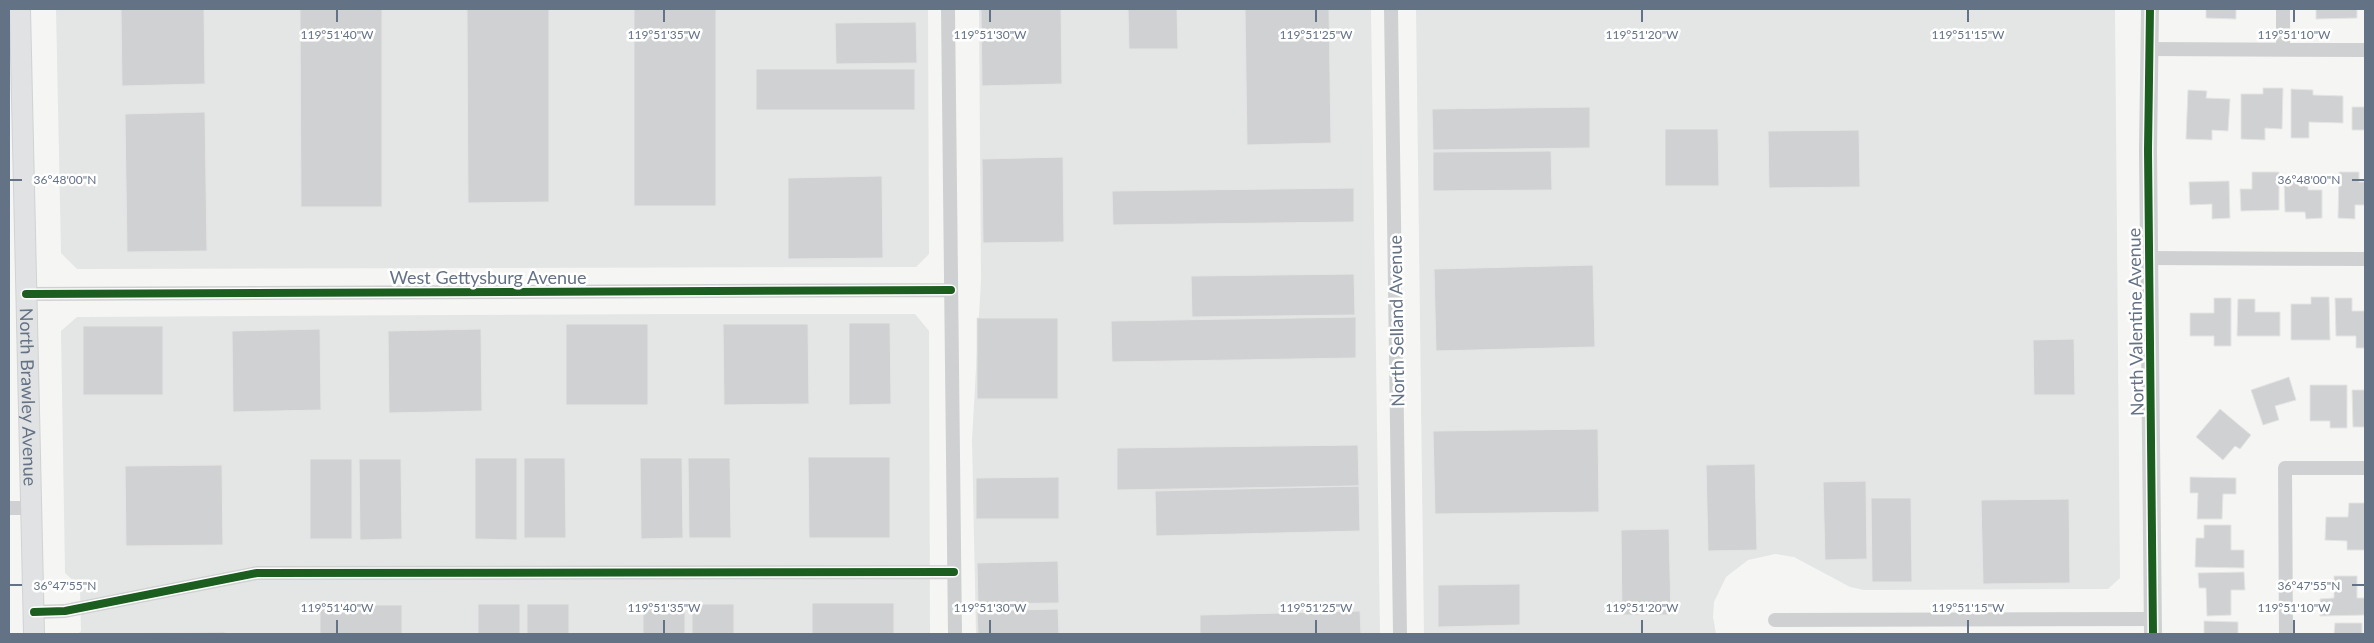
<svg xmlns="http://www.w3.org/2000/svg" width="2374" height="643" font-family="Lato,sans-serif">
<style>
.built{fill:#e4e5e5}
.building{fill:#d0d1d2;stroke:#e4e4e4}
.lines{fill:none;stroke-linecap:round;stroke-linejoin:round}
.secondary-casing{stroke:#d0d2d3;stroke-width:22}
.minor{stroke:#cfd0d1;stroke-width:14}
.tertiary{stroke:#cfd0d1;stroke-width:18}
.secondary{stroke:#e1e2e3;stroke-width:20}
.cycleway-casing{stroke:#fff;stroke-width:11}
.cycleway{stroke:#1b5e20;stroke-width:8}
.ticks{fill:none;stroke:#647285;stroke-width:2}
.labels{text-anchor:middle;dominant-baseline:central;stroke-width:5;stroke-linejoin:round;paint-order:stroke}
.street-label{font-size:18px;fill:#647285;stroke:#fff}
.ticks-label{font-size:12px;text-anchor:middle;fill:#647285;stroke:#fff;stroke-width:5;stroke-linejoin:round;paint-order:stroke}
</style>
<rect width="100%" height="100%" fill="#f5f5f4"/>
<path class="built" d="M56,9H928L929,254L916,267L77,269L61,253Z
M979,9H1371L1380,634H976L972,440L981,280Z
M1416,9H2115L2120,578L2108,589L1864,590L1850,587L1794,557L1775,554L1748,560L1726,577L1714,602L1713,617L1716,634H1424Z
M683,314H915L929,331L930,634H78L81,631L80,587L65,573L61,331L77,317Z"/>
<path class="building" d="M121,9H204L205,84L122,86Z
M300,9H382V207H301Z
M467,9H549V202L468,203Z
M634,9H716V206H634Z
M981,9H1061L1062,84L982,86Z
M1128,9H1177L1178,49H1129Z
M1245,9H1329L1331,143L1247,145Z
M2206,9H2236V19L2206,18Z
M2316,9H2357V18L2316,19Z
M916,22L917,63L836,64L835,23Z
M756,69H915V110H756Z
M2263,88H2283L2282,129L2265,128V140L2241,139V94H2263Z
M2291,89L2313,90V95L2343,96V123L2309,122V138H2291Z
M2188,90L2207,91L2206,98L2230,99L2228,131L2212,130V140L2186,139Z
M1590,107V148L1433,150L1432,109Z
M2352,107H2365V130H2352Z
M205,112L207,251L127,252L125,114Z
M1665,129H1718L1719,186H1665Z
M1859,130L1860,187L1769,188L1768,131Z
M1551,151L1552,190L1433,191V152Z
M1063,157L1064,242L983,243L982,159Z
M2252,172H2279V210L2241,211L2240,189H2252Z
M2339,172H2359V182H2365V205H2355V219L2338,218Z
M882,176L883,258L788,259V178Z
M2284,178H2308V190H2322V218L2306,219L2305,212H2285Z
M2229,181L2230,218L2212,219V204L2190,205L2189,182Z
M1354,188V222L1113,225L1112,191Z
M1593,265L1595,347L1436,351L1434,269Z
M1354,274L1355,315L1192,317L1191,276Z
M2311,297H2329L2330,340H2291V304H2311Z
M2214,298H2231V346H2214V336H2190V313H2214Z
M2335,298H2352V311H2365V348H2356V336H2336Z
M2238,299H2255V312H2280V336H2237Z
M1356,317V358L1112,362L1111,321Z
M977,318H1058V399H977Z
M849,323H890L891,404L849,405Z
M566,324H648V405H566Z
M723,324H808L809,404L724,405Z
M83,326H163V395H83Z
M320,329L321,410L233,412L232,331Z
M481,329L482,411L389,413L388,331Z
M2074,339L2075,395H2034L2033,340Z
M2289,377L2296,400L2275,406L2279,420L2263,425L2251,390Z
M2310,385H2347V428H2330V421H2310Z
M2352,390H2365V427H2353Z
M2220,409L2251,435L2240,449L2235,446L2223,460L2196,437Z
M1598,429L1599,512L1435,514L1433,431Z
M1358,445L1359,486L1117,490V448Z
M808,457H890V538H809Z
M475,458H517V540L475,539Z
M524,458H565L566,538H524Z
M640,458H682L683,538L641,539Z
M688,458H730L731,538H689Z
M310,459H352V539H310Z
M359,459H401L402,539L360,540Z
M1755,464L1757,550L1708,551L1706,465Z
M222,465L223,545L126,546L125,466Z
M1059,477V519H976V478Z
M2190,477L2236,478V494H2223L2222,519H2197L2198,493H2190Z
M1866,481L1867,559L1825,560L1823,482Z
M1359,486L1360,531L1156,536L1155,491Z
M1871,498H1911L1912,582H1872Z
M2069,499L2070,583L1983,584L1981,500Z
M2349,503H2365V550H2347V541L2325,540L2326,517H2348Z
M2204,525H2231V550H2244V568L2195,567L2196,538H2204Z
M1669,529L1671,615H1622L1621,530Z
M1058,561L1059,603L978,604L977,563Z
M2244,572L2245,590H2231V615L2207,616L2206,588H2199L2198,573Z
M2334,576H2357V598H2365V615L2320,616V599L2334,598Z
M1520,584V625L1438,627V585Z
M643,603L685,604V634H643Z
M812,603H894V634H812Z
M478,604H520V634H478Z
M527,604H569V634H527Z
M692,604H734V634H692Z
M320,605H402V634H320Z
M1058,609L1059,634H978L977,611Z
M1360,611L1361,634H1200V615Z
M2204,621L2238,622V634H2204Z
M2335,623H2362V634H2334Z
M225,632V634H144V633Z
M1601,633V634H1517Z"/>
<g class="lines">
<g class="secondary-casing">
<g id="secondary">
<path id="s1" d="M20,9L34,634"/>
</g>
</g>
<path class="minor" d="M948,9L955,634
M1391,9L1400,634
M2283,9V49
M2150,49L2365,50
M2150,258L2365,259
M26,294L951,290
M9,508H30
M34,612L65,611L257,573L954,572
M1775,620L2153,619
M2286,634L2285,468H2365"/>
<path class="tertiary" d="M2150,9L2148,150L2153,634"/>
<use href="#secondary" class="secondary"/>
<g class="cycleway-casing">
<path id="cycleway" d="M2150,9L2148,150L2153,634
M26,294L951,290
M34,612L65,611L257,573L954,572"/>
</g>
<use href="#cycleway" class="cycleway"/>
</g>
<path class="ticks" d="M337,10V22M664,10V22M990,10V22M1316,10V22M1642,10V22M1968,10V22M2294,10V22M10,180H22M2352,180H2364M10,585H22M2352,585H2364M337,620V633M664,620V633M990,620V633M1316,620V633M1642,620V633M1968,620V633M2294,620V633"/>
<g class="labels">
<g class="street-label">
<text x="488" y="277">West Gettysburg Avenue</text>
<text transform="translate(1396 321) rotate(-91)">North Selland Avenue</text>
<text transform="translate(2135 322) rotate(-91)">North Valentine Avenue</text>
<text stroke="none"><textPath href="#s1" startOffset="388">North Brawley Avenue</textPath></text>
</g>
</g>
<g class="ticks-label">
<text x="337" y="39">119°51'40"W</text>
<text x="664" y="39">119°51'35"W</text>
<text x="990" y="39">119°51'30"W</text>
<text x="1316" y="39">119°51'25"W</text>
<text x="1642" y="39">119°51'20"W</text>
<text x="1968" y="39">119°51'15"W</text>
<text x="2294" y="39">119°51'10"W</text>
<text x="65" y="184">36°48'00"N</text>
<text x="2309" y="184">36°48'00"N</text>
<text x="65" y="590">36°47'55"N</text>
<text x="2309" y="590">36°47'55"N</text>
<text x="337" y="612">119°51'40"W</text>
<text x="664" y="612">119°51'35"W</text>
<text x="990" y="612">119°51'30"W</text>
<text x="1316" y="612">119°51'25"W</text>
<text x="1642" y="612">119°51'20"W</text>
<text x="1968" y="612">119°51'15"W</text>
<text x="2294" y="612">119°51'10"W</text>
</g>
<rect width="2374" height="643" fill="none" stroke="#647285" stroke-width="20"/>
</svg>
